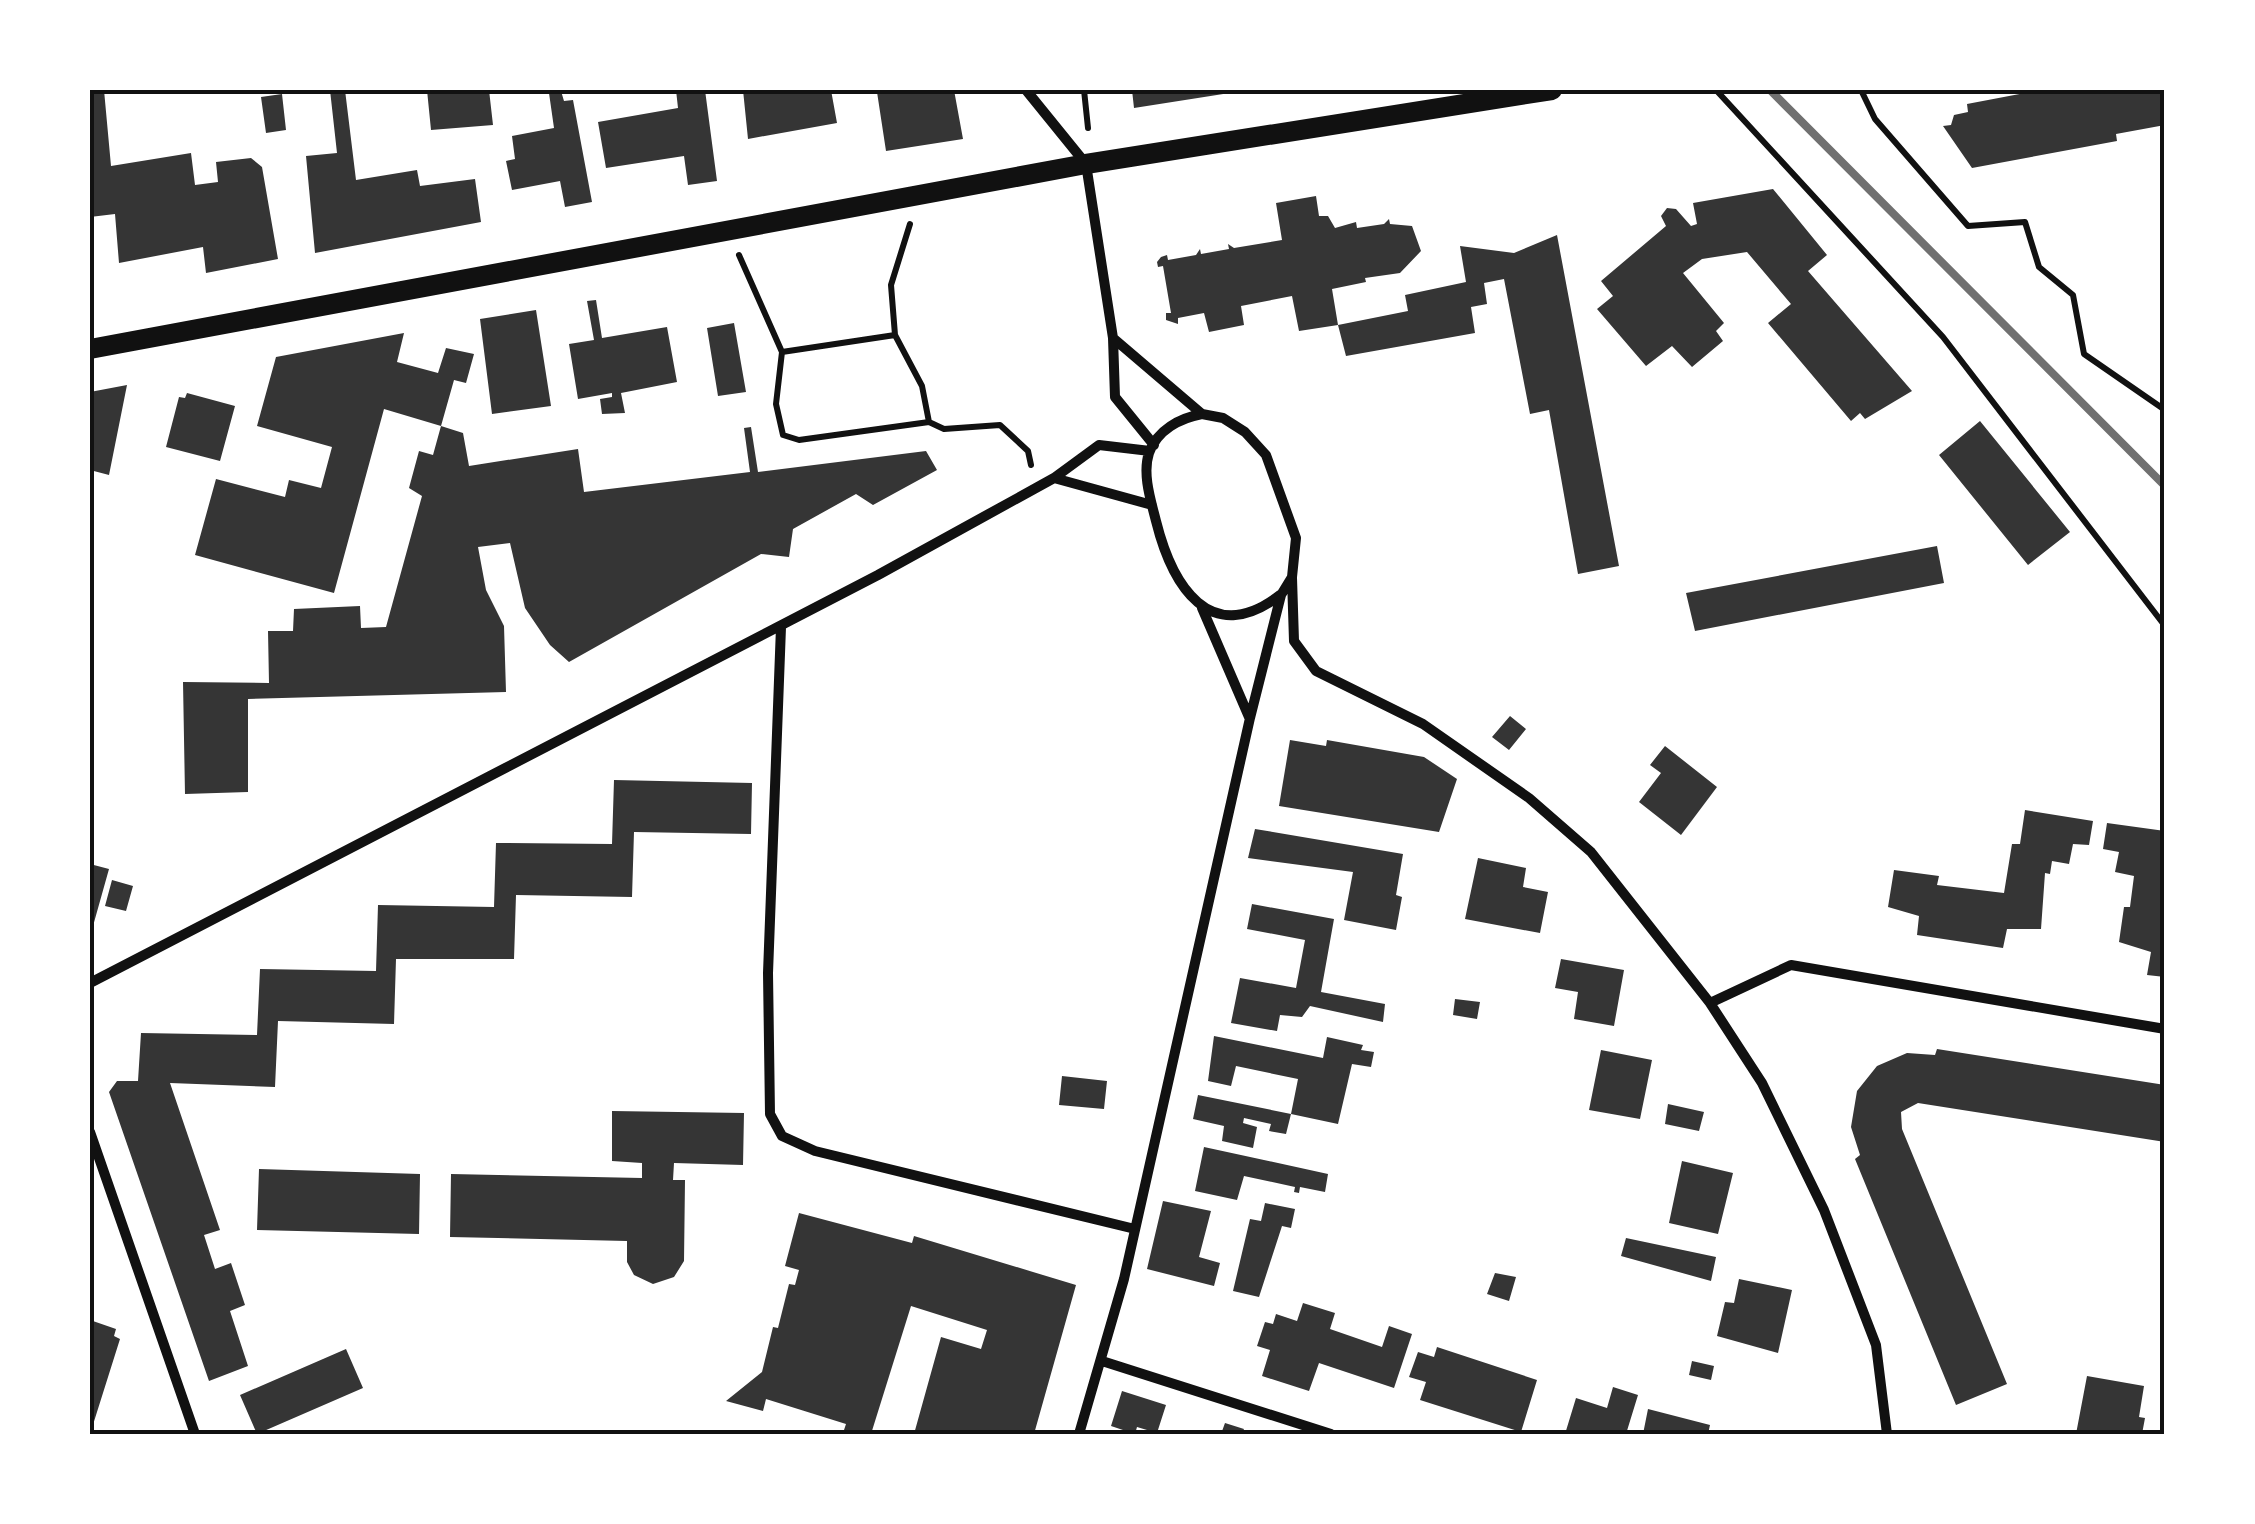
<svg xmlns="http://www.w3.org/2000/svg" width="2255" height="1524" font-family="'PT Sans',sans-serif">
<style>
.building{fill:#353535}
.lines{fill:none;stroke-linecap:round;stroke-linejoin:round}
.path{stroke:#111;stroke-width:6}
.minor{stroke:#111;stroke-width:10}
.secondary{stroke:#111;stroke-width:20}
.rail{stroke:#707070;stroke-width:8}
.neatline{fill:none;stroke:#111;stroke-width:4}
</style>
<rect width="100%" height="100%" fill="#fff"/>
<path class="building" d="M90,90H104L111,166L191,153L195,185L218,182L216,162L251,158L262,167L278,259L206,273L203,247L119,263L115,214L90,217Z
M330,90H345L356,180L417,170L420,186L475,179L481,222L315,253L306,156L337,153Z
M427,90H489L493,125L431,130Z
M676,90H705L717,181L688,185L684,156L606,168L598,122L678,108Z
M743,90H831L837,123L748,139Z
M892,90H954L963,139L886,151L877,92Z
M1132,90H1236V92L1134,108Z
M2040,90H2165V125L2116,134L2117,141L1972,168L1943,126L1951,125L1954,115L1968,112L1967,104Z
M561,91L564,101L573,100L592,202L565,207L560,181L512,190L506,161L515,159L512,136L554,128L549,93Z
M282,94L286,130L266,133L261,97Z
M1773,189L1827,255L1808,271L1912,391L1865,419L1860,413L1851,421L1768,323L1791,304L1747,252L1702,259L1683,273L1724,323L1716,331L1723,341L1692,367L1672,346L1646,366L1597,309L1613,296L1601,281L1666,226L1661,216L1667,208L1676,209L1691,226L1697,224L1693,203Z
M1316,196L1319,216H1328L1335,228L1356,222L1357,228L1384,224L1389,219L1390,224L1412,226L1421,251L1400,273L1365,278L1366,282L1332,289L1338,325L1408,311L1405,295L1466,282L1460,246L1514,253L1557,235L1619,566L1578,574L1549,410L1530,414L1504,279L1484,283L1487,304L1471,307L1475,333L1346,356L1338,325L1299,331L1292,296L1241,306L1244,325L1209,332L1204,313L1178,318V324L1166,320V313H1171L1163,266L1158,267L1157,262L1161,257L1167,255L1168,260L1196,255L1200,249L1201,254L1229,249L1228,244L1234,248L1282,240L1276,203Z
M596,300L602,338L667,327L677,382L621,393L625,413L602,414L600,399L612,397V393L578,399L569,344L594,340L587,301Z
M536,310L551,406L492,414L480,319Z
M734,323L746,392L718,396L707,328Z
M404,333L397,362L438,373L446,348L474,354L466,383L454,380L441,426L463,433L469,466L578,449L584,492L750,472L744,428L751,427L758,472L926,451L937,470L873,505L856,494L793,529L789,557L761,554L569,662L550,645L525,608L510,543L478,547L486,590L504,626L506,692L248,699V792L185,794L183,682L269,683L268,631H293L294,609L360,606L361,628L386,627L422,496L409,488L419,451L433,455L441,426L384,409L334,593L195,555L216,479L285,497L289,480L321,488L332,447L257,426L276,357Z
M127,385L109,475L90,470V392Z
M187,393L235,406L220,461L166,447L179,397L185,398Z
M1980,421L2070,532L2028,565L1939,455Z
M1937,546L1944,583L1695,631L1686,593Z
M1510,716L1526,729L1509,750L1492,737Z
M1290,740L1326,746L1327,740L1424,757L1457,779L1439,832L1279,806Z
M1665,746L1717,787L1681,835L1639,802L1661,773L1650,765Z
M614,780L752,783L751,834L634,832L632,897L516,895L514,959H396L394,1024L278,1021L275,1087L170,1083L220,1230L204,1235L215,1269L231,1263L245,1305L230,1311L248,1366L209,1381L109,1092L117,1081H138L141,1033L257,1035L260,969L376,971L378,905L494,907L496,843L612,844Z
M2025,810L2093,821L2089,845L2073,844L2069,864L2052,861L2050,874L2045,873L2041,929H2007L2003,948L1917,935L1919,916L1888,907L1894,870L1939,876L1937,885L2004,893L2012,844H2020Z
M2107,823L2165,831V977L2147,975L2151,952L2119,942L2124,907H2130L2134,876L2115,872L2119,852L2103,849Z
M1255,829L1403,854L1396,895L1402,897L1396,930L1344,920L1353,872L1248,858Z
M1478,858L1526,868L1523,887L1548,892L1540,933L1465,919Z
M90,864L109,869L93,926L90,925Z
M112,880L133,886L126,911L105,906Z
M1252,904L1334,919L1321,992L1385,1004L1383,1022L1310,1006L1302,1017L1280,1015L1277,1031L1231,1023L1240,978L1296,988L1305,940L1247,929Z
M1561,959L1624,970L1614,1026L1574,1019L1578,992L1555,988Z
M1455,999L1480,1002L1477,1019L1453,1015Z
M1214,1036L1323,1058L1327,1037L1363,1045L1361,1050L1374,1052L1371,1067L1352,1064L1338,1124L1291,1114L1286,1134L1269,1131L1271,1124L1244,1118L1243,1123L1257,1127L1253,1148L1222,1141L1224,1126L1193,1119L1198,1095L1291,1114L1298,1079L1236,1066L1231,1086L1208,1081Z
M1937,1049L2165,1085V1142L1918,1103L1901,1112L1902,1129L2007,1384L1956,1405L1855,1159L1860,1155L1851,1127L1857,1091L1877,1066L1907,1053L1935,1055Z
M1601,1050L1652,1060L1640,1119L1589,1110Z
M1062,1076L1107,1081L1104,1109L1059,1105Z
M1668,1104L1704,1112L1699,1131L1665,1124Z
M612,1111L744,1113L743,1165L674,1163L673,1180H685L684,1261L674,1277L653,1284L634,1275L627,1262V1241L450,1237L451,1174L642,1178V1163L612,1161Z
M1204,1147L1328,1174L1325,1192L1300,1187L1299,1193L1294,1192L1295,1187L1244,1176L1237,1200L1195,1191Z
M1682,1161L1733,1173L1718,1234L1669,1223Z
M259,1169L420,1174L419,1234L257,1230Z
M1163,1201L1211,1211L1199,1257L1220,1263L1214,1286L1147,1269Z
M1265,1203L1295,1209L1291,1228L1282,1226L1259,1297L1233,1291L1250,1219L1261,1221Z
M799,1213L912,1243L914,1236L1076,1285L1034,1434H914L941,1337L981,1349L987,1330L911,1306L871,1434L843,1433L846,1424L766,1399L763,1411L726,1401L762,1372L773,1327L778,1328L789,1284L795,1285L799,1270L785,1266Z
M1626,1238L1716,1257L1711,1281L1621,1256Z
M1495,1273L1516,1277L1509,1301L1487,1294Z
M1739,1279L1792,1290L1778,1353L1717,1336L1725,1302L1734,1303Z
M1303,1303L1335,1313L1330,1329L1382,1347L1389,1326L1412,1334L1394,1388L1319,1363L1309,1391L1262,1376L1270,1350L1257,1346L1265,1322L1273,1324L1276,1314L1297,1321Z
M90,1320L116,1329L114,1336L120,1339L91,1431Z
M1437,1347L1537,1380L1521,1432L1420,1400L1426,1382L1409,1377L1418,1352L1434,1357Z
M346,1349L363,1388L257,1434L240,1395Z
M1692,1361L1714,1366L1711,1380L1689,1375Z
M2087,1376L2144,1386L2139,1417L2145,1418L2142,1434H2076Z
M1613,1387L1638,1395L1626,1434H1565L1576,1398L1607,1408Z
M1122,1391L1166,1405L1157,1433L1137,1427L1135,1434L1111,1426Z
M1648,1409L1710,1425L1708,1434H1643Z
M1225,1423L1244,1429L1242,1434H1221Z"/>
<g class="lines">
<path class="path" d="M1084,90L1088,128
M1716,90L1943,337L2165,626
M1861,90L1875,119L1968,226L2025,222L2039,267L2073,295L2084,354L2165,410
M739,255L782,352L776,404L783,435L799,440L929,422L944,429L1000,425L1028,451L1031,465
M895,335L891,285L910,224
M782,352L895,335L922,386L929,422"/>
<path class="minor" d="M1026,90L1086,164L1113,338L1115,397L1154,445
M1202,414C1180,418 1157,430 1149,453C1142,474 1151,501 1156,521C1172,585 1210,649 1280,595
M1054,478L1152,505
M1292,578L1294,641L1316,671L1423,724L1529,798L1591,852L1710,1003L1762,1083L1824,1210L1876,1345L1887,1434
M1202,608L1249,717
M781,627L768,973L770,1114L782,1136L815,1151L1135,1229
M90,983L878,575L1054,478L1099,445L1150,451
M1710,1003L1791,965L2165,1029
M90,1132L195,1434
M1102,1361L1331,1434
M1079,1434L1124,1279L1250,718L1281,595L1292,577L1296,538L1266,455L1245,432L1223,418L1202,414L1113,338"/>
<path class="secondary" d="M90,349L1086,164L1552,90"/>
<path class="rail" d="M1770,90L2165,486"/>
</g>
<rect width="2255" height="1524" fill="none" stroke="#ffffff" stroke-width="185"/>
<rect x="92" y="92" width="2070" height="1340" class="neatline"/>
</svg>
